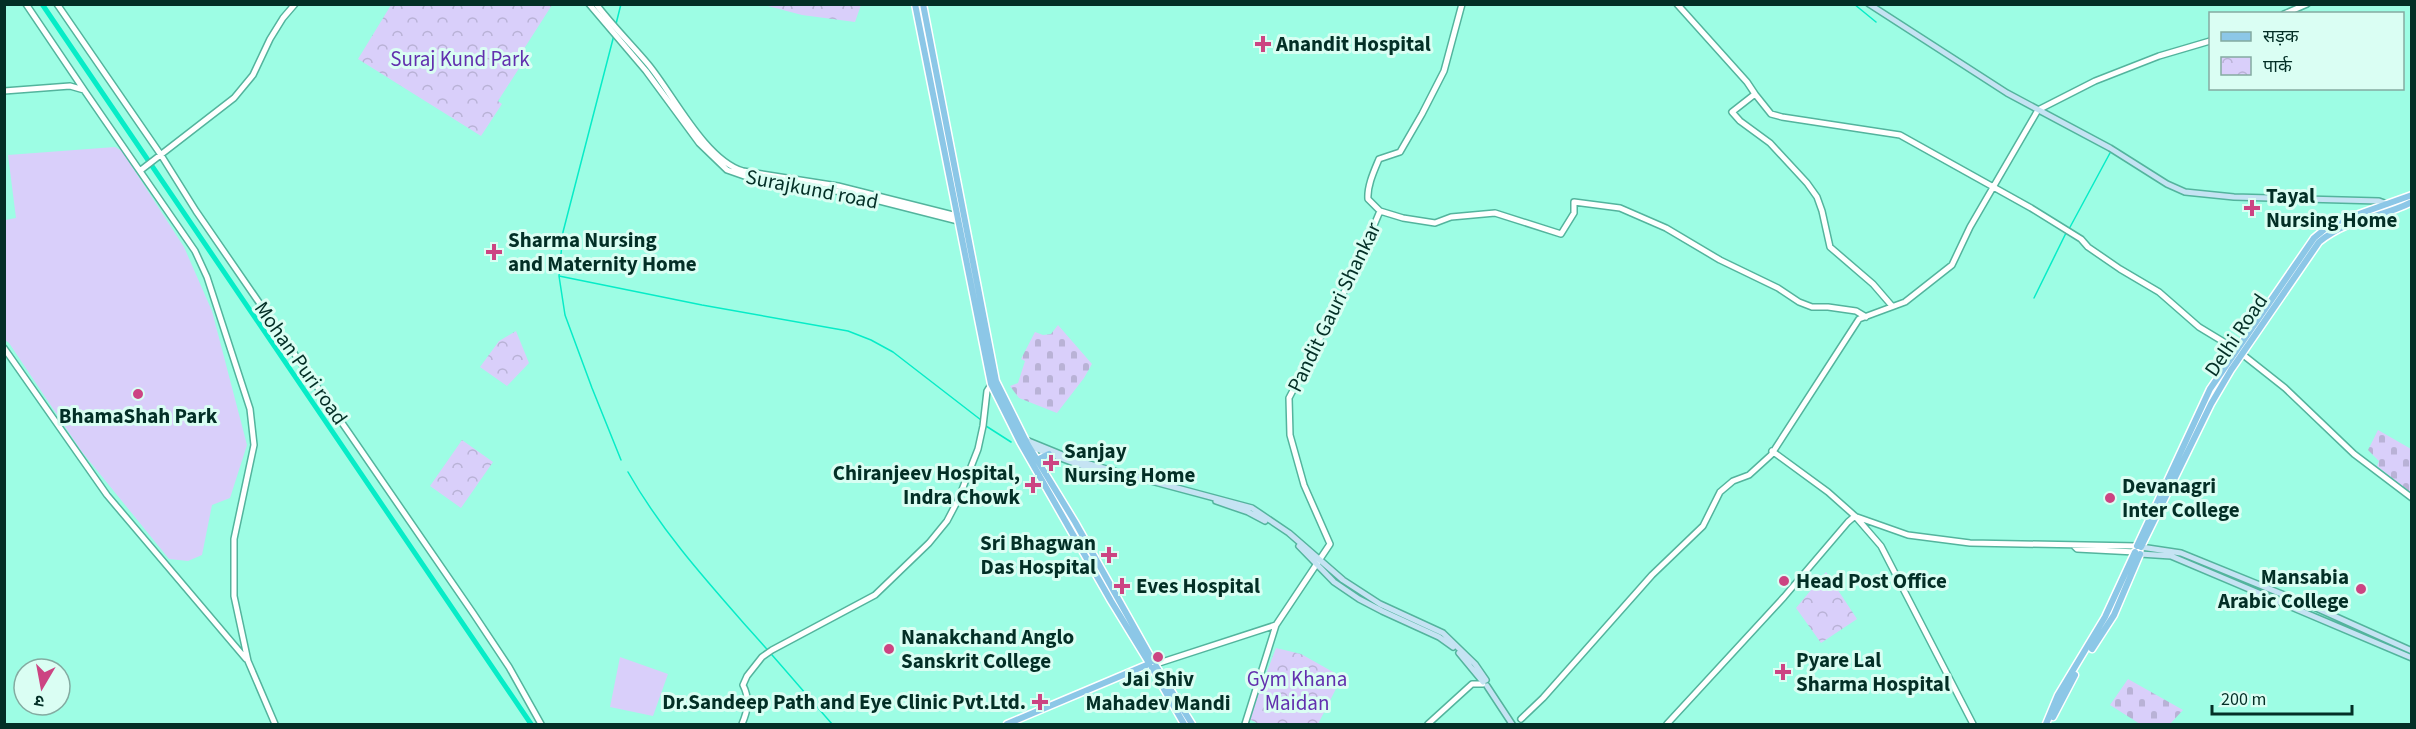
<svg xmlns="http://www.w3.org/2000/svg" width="2416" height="729" font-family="'Source Sans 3','Noto Sans Devanagari',sans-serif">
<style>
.cemetery{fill:url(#cemetery-stones)}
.park{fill:url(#park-crowns)}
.garden{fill:#d9cffa}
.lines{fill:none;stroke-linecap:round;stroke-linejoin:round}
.stream{stroke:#07ecc7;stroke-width:1.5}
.canal{stroke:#07ecc7;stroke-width:5}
.tertiary-casing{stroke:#53b49d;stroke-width:8}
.secondary-casing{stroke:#53b49d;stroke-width:8}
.primary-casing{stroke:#fff;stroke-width:9}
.tertiary{stroke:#fff;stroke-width:5}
.secondary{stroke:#c5e3f3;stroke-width:5}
.primary{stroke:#8cc7e7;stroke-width:6}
.poi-dot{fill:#cc4482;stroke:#dafef3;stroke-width:2}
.labels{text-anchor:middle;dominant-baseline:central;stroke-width:6;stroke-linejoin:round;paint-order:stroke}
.poi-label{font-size:21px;font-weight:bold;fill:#032f26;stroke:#dafef3;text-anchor:start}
.park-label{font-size:21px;fill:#6230ae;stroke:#dafef3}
.street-label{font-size:21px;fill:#032f26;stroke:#dafef3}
</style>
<defs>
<pattern id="cemetery-stones" width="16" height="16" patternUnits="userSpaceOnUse" patternTransform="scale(1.5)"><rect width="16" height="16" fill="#d9cffa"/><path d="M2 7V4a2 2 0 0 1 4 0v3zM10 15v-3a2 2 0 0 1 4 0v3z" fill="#b9b2d6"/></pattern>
<pattern id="park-crowns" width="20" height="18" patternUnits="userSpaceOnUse" patternTransform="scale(1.5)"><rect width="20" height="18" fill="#d9cffa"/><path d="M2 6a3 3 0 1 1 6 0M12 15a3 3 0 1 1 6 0" fill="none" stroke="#b9b2d6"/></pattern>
</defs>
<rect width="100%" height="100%" fill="#9dfde4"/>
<path class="cemetery" d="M1058,325L1092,364L1084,378L1057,413L1019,398L1010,386L1018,383L1025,361L1021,359L1035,332L1043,335L1051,334Z
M2378,430L2411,449V493L2377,466L2379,461L2368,450Z
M2128,679L2183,710L2170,724H2140L2110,705Z"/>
<path class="park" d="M391,5V4L552,5L520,55L525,59L498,101L502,104L481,136L358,59Z
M764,5L861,4V5L855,22L802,15Z
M516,331L529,363L507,386L480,367L499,341Z
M462,440L493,462L461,508L430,486Z
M1826,572L1857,619L1821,643L1796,608Z
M1276,648L1301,654L1342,677L1318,724H1259L1249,719Z"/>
<path class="garden" d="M115,147L122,151L184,247L212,311L247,445L230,498L212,505L202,555L188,561L169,559L82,452L9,343L5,340V220L16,218L8,155Z
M620,657L668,674L653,716L610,707Z"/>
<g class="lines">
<path class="stream" d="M1854,4L1876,22
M616,24L621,4
M614,35L563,232L559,276L565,315L592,388L621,460
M2069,229L2110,153
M559,276L702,305L848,331L871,340L893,352L981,420
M2034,298L2066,233
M986,426L1011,442
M628,472C661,530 704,578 748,628C777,660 804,692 832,724"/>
<path class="canal" d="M42,4L531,724"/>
<g class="tertiary-casing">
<path id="tertiary" d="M26,4L84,90
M57,4L161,155L196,211L473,613L509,667L541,724
M589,4L646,71L699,143L727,170L747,177L848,193L962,222
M596,4C612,25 631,44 648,64C673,94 705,160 743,171L838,186L961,217
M1677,4L1747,82L1755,94L1732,112L1740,121L1770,143L1807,183L1817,197L1822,211L1830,247L1873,284L1892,306
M2284,14L2307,4
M4,91L70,86L84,90L195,251L207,277L250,409L254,445L234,539V596L248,661L275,724
M1755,94L1771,114L1782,117L1900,135L2031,208L2081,239L2088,247L2120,269L2159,292L2199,327L2237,350L2285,388L2354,454L2412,498
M141,170L234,98L253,75L270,39L283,18L295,4
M1380,211L1403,218L1435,223L1451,217L1495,213L1561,234L1574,213V202L1620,208L1666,228L1720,260L1778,288L1799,302L1812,307H1828L1856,311L1866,317
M4,348L107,495L246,659
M1772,451L1828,492L1855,516L1881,546L1973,724
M1857,517L1908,535L1970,543L2137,546
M2074,546L2077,549L2135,552
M1156,664L1276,625
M1521,719L1543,698L1652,575L1703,526L1720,492L1733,481L1749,475L1771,455L1859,319L1905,302L1952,265L1970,227L2038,110L2095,81L2159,56L2210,41
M742,724C748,710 750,699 743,685L747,676L762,657L772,650L875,595L929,543L947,521L958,500L978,449L983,426L987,391L992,383
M1245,724L1276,625L1330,544L1304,485L1290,435L1289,398L1354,273L1380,211L1368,199C1367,186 1374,171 1379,159L1400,152L1422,114L1444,71L1462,4
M1428,724L1472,684H1483
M1667,724L1784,597L1848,522L1855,516"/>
</g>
<g class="secondary-casing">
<path id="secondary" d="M1869,4L2007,93L2110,148L2167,184L2185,192L2234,197L2379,201L2387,204
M1026,440L1075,460L1121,473L1252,508L1289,533L1343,580L1380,604L1443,633L1475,664L1486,680
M1026,445L1074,463L1117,476
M1216,501L1248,512L1265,521
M1299,546L1334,582L1359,599L1382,611L1439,637L1453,647
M2141,547L2181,553L2314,607L2412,651
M2140,554L2171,556L2412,658
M1459,653L1483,682
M1487,686L1512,724"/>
</g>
<g class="primary-casing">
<path id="primary" d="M915,4L991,384L1020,442L1111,601L1149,663
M923,4L996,381L1028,445L1075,522L1153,661
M1037,460L1049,454
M2137,546L2210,389L2314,238L2331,224L2412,195
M2141,547L2211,404L2231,370L2319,242C2350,217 2379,219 2412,202
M2092,649L2114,615L2140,554
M1156,666L1192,724
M1152,668L1184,724
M2053,717L2075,675
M1007,724L1149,664
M2046,724L2058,695L2105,617L2135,552"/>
</g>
<use href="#tertiary" class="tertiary"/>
<use href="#secondary" class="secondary"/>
<use href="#primary" class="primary"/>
</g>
<g class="poi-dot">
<path d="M1260 35h6v6h6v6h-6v6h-6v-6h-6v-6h6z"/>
<path d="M2249 199h6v6h6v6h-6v6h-6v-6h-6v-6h6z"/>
<path d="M491 243h6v6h6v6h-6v6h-6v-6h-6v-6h6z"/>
<circle cx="138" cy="394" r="6"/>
<path d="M1048 454h6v6h6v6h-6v6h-6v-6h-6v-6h6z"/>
<path d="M1030 476h6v6h6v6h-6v6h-6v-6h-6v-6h6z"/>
<circle cx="2110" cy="498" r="6"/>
<path d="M1106 546h6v6h6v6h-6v6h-6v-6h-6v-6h6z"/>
<circle cx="1784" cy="581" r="6"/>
<path d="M1119 577h6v6h6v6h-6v6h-6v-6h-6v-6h6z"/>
<circle cx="2361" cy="589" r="6"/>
<circle cx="889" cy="649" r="6"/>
<circle cx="1158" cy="657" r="6"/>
<path d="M1780 663h6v6h6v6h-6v6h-6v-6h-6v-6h6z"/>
<path d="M1037 693h6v6h6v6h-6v6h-6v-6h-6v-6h6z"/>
</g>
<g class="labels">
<g class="poi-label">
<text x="1276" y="44">Anandit Hospital</text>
<text x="2266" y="196">Tayal<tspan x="2266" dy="24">Nursing Home</tspan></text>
<text x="508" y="240">Sharma Nursing<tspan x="508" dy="24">and Maternity Home</tspan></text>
<text x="138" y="416" text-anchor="middle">BhamaShah Park</text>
<text x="1064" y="451">Sanjay<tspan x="1064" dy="24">Nursing Home</tspan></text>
<text x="1020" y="473" text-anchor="end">Chiranjeev Hospital,<tspan x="1020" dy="24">Indra Chowk</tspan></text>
<text x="2122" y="486">Devanagri<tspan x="2122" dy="24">Inter College</tspan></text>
<text x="1096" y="543" text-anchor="end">Sri Bhagwan<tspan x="1096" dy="24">Das Hospital</tspan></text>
<text x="2349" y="577" text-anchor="end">Mansabia<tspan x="2349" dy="24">Arabic College</tspan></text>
<text x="1796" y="581">Head Post Office</text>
<text x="1136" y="586">Eves Hospital</text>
<text x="901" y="637">Nanakchand Anglo<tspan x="901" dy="24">Sanskrit College</tspan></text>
<text x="1796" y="660">Pyare Lal<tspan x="1796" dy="24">Sharma Hospital</tspan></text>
<text x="1158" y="679" text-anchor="middle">Jai Shiv<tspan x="1158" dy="24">Mahadev Mandi</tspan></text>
<text x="1026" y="702" text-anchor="end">Dr.Sandeep Path and Eye Clinic Pvt.Ltd.</text>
</g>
<g class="park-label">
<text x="460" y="59">Suraj Kund Park</text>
<text x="1297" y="679">Gym Khana<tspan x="1297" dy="24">Maidan</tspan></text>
</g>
<g class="street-label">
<text transform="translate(812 189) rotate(11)">Surajkund road</text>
<text transform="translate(1334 307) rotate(-64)">Pandit Gauri Shankar</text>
<text transform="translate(2236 335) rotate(-56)">Delhi Road</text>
<text transform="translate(301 363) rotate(55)">Mohan Puri road</text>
</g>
</g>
<rect width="2416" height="729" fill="none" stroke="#032f26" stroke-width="12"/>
<rect x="2209" y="12" width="195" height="78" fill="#dafef3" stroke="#84aba1" stroke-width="1.5"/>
<rect x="2221" y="32" width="30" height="9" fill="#8cc7e7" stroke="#84aba1" stroke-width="1.5"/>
<text x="2263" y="42" font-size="18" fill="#032f26">सड़क</text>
<rect x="2221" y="57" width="30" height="18" fill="url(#park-crowns)" stroke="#84aba1" stroke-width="1.5"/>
<text x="2263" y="72" font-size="18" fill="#032f26">पार्क</text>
<g transform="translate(42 687) rotate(190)"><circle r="28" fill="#dafef3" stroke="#84aba1" stroke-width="1.5"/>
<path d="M0-4.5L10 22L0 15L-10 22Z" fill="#cc4482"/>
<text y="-9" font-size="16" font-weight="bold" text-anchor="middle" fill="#032f26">उ</text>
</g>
<path d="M2212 705v9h140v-9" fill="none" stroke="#032f26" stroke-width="3"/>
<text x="2221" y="705" font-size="18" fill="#032f26" stroke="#dafef3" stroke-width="4.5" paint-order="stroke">200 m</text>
</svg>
